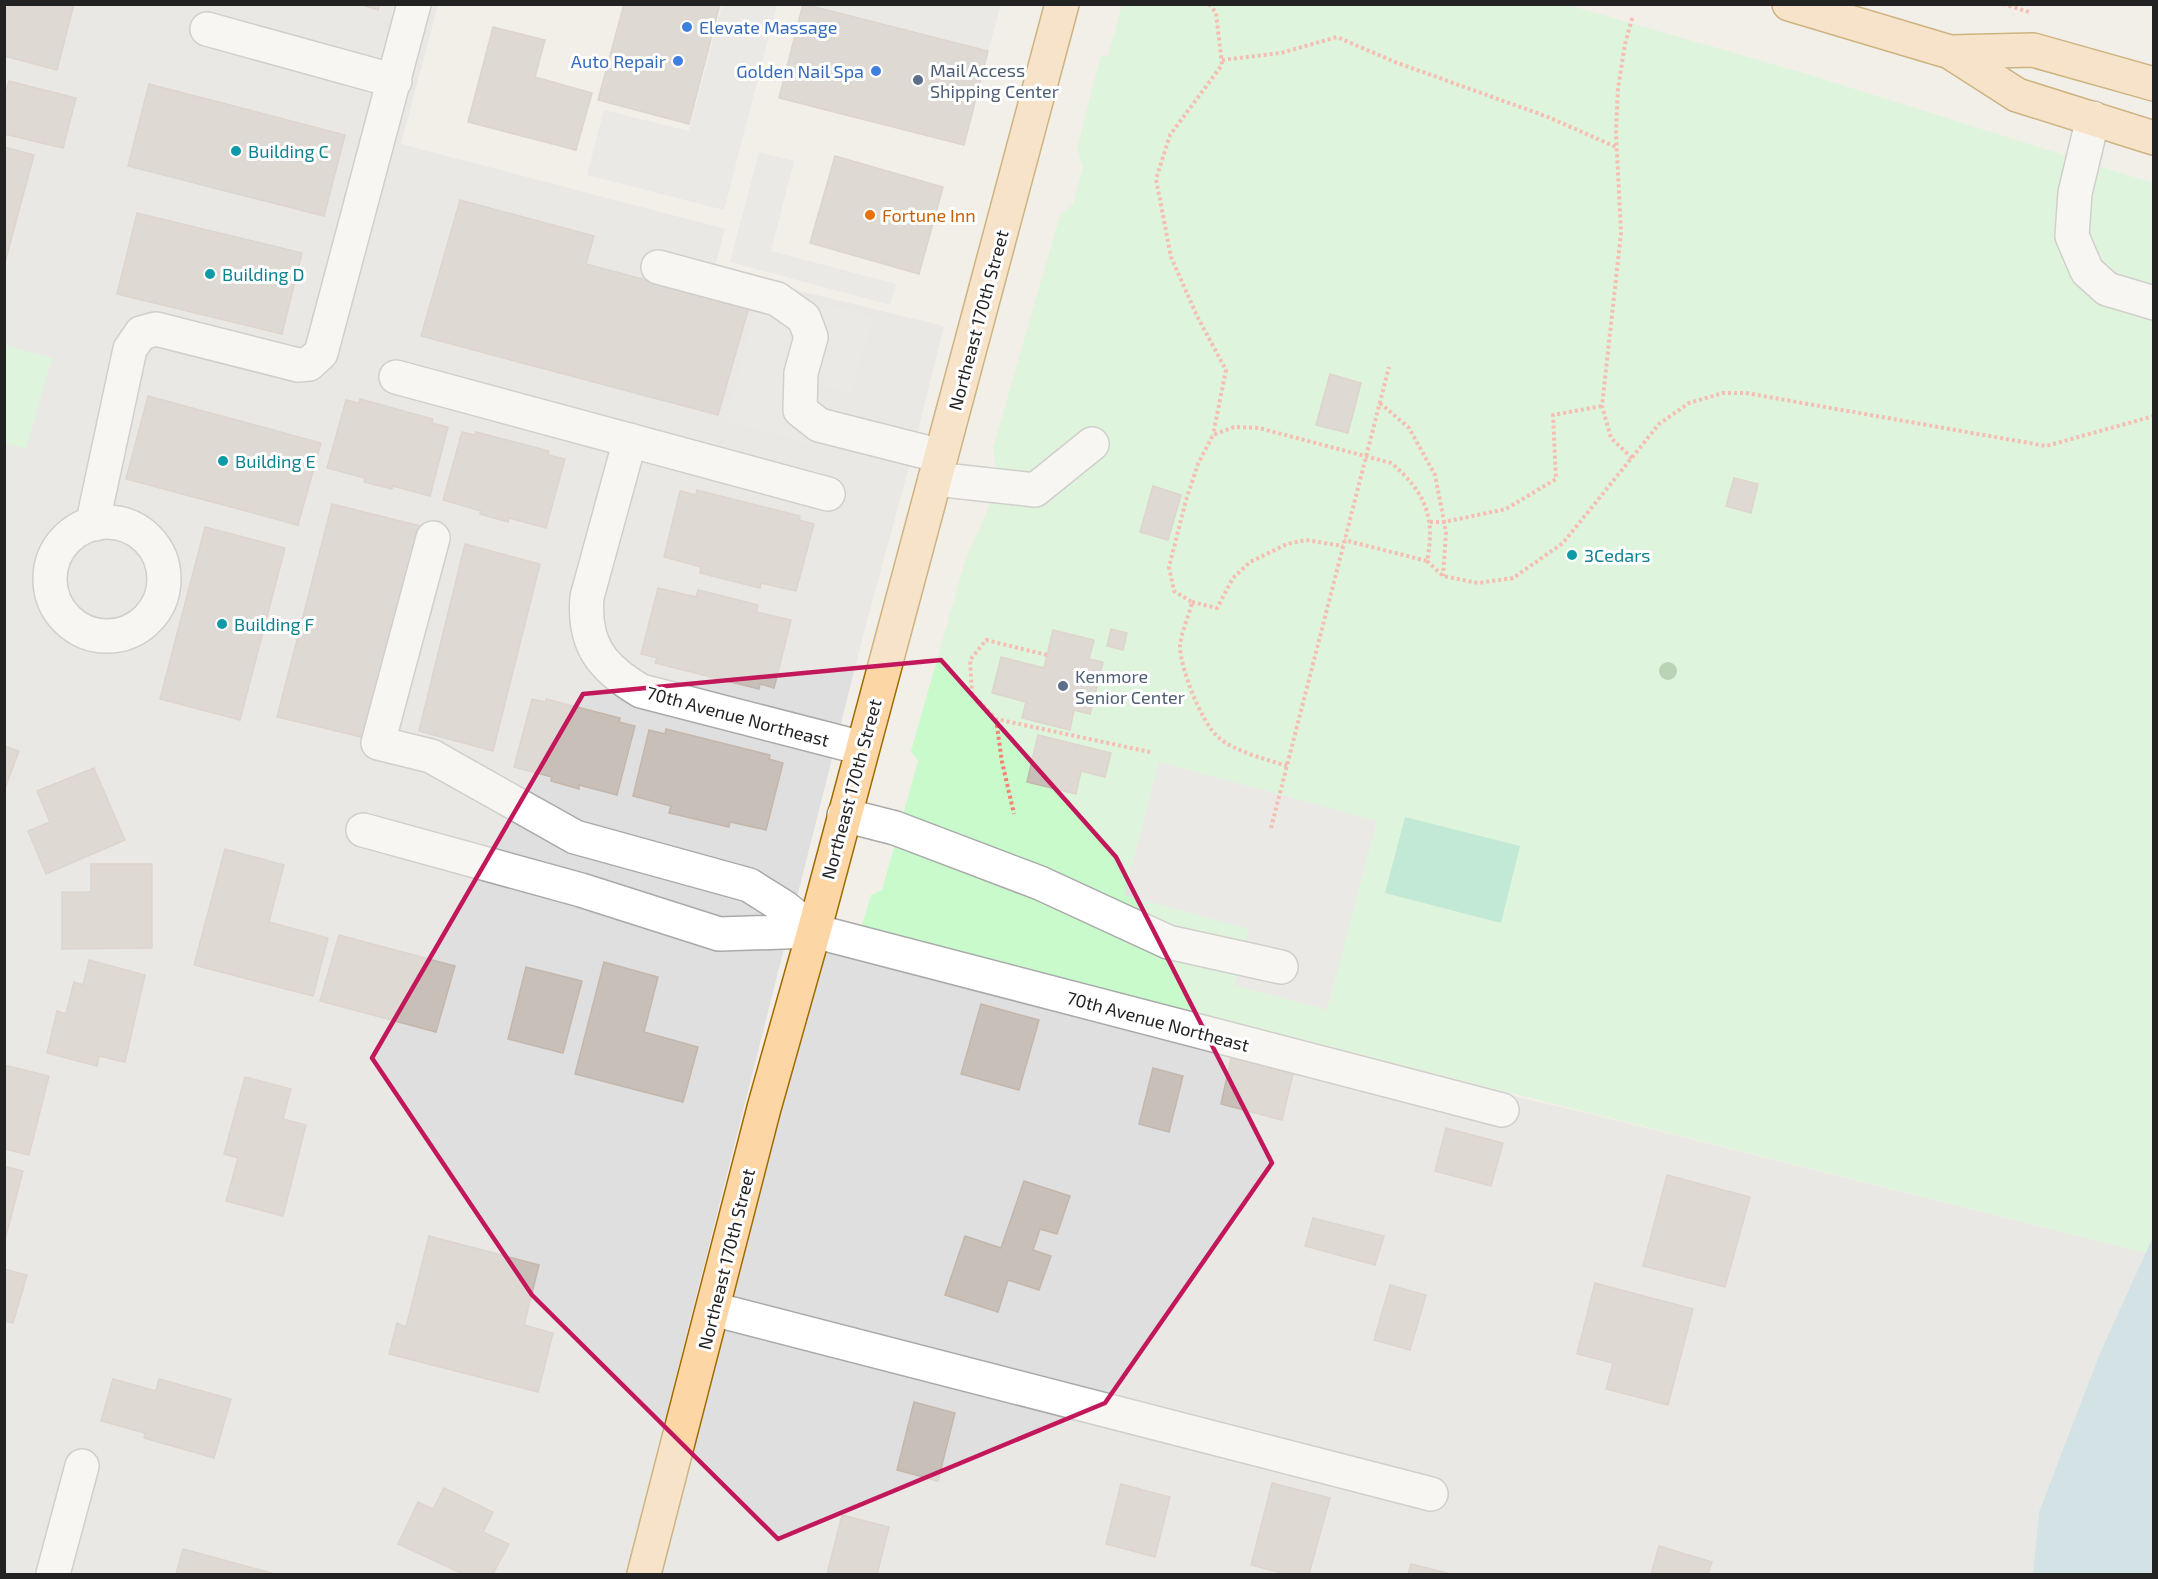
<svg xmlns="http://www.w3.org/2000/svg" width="2158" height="1579" font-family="'Exo 2',sans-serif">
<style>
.residential{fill:#e0dfdf}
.park{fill:#c8facc}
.pitch{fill:#88e0be}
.parking{fill:#e2e2e2}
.water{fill:#aad3df}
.building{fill:#c7bfb8;stroke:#c4b6ab;stroke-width:1.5}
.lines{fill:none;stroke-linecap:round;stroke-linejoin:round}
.minor-casing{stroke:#a9a9a9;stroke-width:36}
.major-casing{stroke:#a06b00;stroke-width:36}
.path{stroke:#fa8072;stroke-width:4;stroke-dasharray:3 3;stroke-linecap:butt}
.minor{stroke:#fff;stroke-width:33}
.major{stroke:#fcd6a4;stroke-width:33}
.tree{fill:#74b475}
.marked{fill:none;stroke:#c2185b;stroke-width:4.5;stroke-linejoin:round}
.shop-dot{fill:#3f7fe0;stroke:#fff;stroke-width:2}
.service-dot{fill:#5c6f8a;stroke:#fff;stroke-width:2}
.culture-dot{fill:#0f9aa8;stroke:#fff;stroke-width:2}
.food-dot{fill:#e8710a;stroke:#fff;stroke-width:2}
.labels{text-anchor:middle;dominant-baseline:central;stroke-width:6;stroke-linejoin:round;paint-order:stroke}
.shop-label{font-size:18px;fill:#366cbe;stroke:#fff;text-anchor:end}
.service-label{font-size:18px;fill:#4e5e75;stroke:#fff;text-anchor:start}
.culture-label{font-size:18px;fill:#0d838f;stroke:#fff;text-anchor:start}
.food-label{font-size:18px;fill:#c56008;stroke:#fff;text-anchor:start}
.street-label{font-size:18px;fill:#222;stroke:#fff}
</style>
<rect width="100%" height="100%" fill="#f2efe9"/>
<path class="residential" d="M5,5H438L401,144L725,229L714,270L944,326L907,474L864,632L626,1574H5Z
M814,931L1598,1116L2146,1253L2100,1353L2039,1512L2033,1574H644Z"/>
<path class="park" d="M1122,5H1568L1810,75L2153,183L2154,1237L2146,1253L861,929L871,895L882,890L918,761L911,751L965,561L998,486L993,448L1060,215L1073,204L1083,167L1077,148L1101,55L1108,56Z
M4,345L52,358L26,449L5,443Z"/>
<path class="pitch" d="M1405,817L1520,846L1501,923L1385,893Z"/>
<path class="parking" d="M722,5H777L724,210L587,175L604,110L689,131Z
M806,5H1001L988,51Z
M759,152L794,161L771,251L896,284L890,305L730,262Z
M761,287L873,317L852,394L826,387L810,444L725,421Z
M1159,762L1377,821L1327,1010L1234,985L1249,929L1124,895Z"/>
<path class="water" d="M2153,1237V1574H2033L2039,1512L2100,1353Z"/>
<path class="building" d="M4,4H74L57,70L4,56Z
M359,4H380L378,10Z
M624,4H720L689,124L598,100Z
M803,4L988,51L964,145L779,98Z
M493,27L545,40L535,77L592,93L576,150L468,122Z
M9,81L76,98L63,148L4,134V99Z
M149,84L345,135L324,216L128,166Z
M4,147L34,155L4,266Z
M835,156L943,187L919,274L810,243Z
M460,200L594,236L586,264L749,307L718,415L421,336Z
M137,213L302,253L282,334L117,294Z
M1330,374L1361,383L1348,433L1316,425Z
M148,396L321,443L298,525L126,479Z
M360,399L433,419L432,423L448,427L430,496L393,486L392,489L364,482L365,478L327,468L346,400L359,403Z
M462,432L475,435L476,432L549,451L548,455L565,459L546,528L509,518L508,522L480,514L481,511L443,500Z
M1734,478L1758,484L1751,513L1726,506Z
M1153,486L1181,495L1168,540L1140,532Z
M697,490L800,516L799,520L814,524L796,591L761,583L760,588L700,573L701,567L664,557L680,491L696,495Z
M332,504L421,526L366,738L277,717Z
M205,527L285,548L240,720L160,699Z
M465,544L540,564L493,751L419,731Z
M658,588L696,597L698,590L758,605L756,612L791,620L774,688L760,684L759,689L655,663L657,658L641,654Z
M1111,629L1127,633L1123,650L1107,646Z
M1053,630L1094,640L1089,659L1103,662L1090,714L1074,710L1070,730L1022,718L1026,702L992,693L1001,657L1044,668Z
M532,699L546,702V699L620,718L619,722L635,726L617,795L579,785V789L551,781L552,777L514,767Z
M666,729L770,755L769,759L783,763L766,830L730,822L729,827L669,813L671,806L633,796L649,730L665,734Z
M1038,735L1111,753L1105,777L1081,771L1076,794L1027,782Z
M4,746L19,751L4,791Z
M94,768L125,840L46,874L28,831L50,822L37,791Z
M225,849L284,865L269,922L328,938L313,996L194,965Z
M91,864H152V948L62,949V892H91Z
M339,935L455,966L436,1032L320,1001Z
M89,960L145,975L125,1062L99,1056L97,1066L47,1053L57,1011L66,1014L74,982L83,985Z
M604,962L658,977L644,1032L698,1047L683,1102L575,1074Z
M526,967L582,981L563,1053L508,1039Z
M981,1004L1039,1020L1019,1090L961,1074Z
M1232,1054L1294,1070L1282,1120L1221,1104Z
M4,1065L49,1076L29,1155L4,1149Z
M1153,1068L1183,1076L1169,1132L1139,1124Z
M245,1077L291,1089L283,1119L306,1125L283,1216L226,1201L238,1158L224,1154Z
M1446,1128L1503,1143L1491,1186L1435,1171Z
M4,1166L23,1171L4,1244Z
M1667,1175L1750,1197L1725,1287L1643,1266Z
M1024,1181L1070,1196L1057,1234L1040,1229L1033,1250L1051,1256L1039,1290L1008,1280L998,1312L945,1295L965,1236L1001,1248Z
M1313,1218L1384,1236L1375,1265L1305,1246Z
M429,1236L539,1265L524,1325L553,1333L538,1392L389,1354L397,1323L406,1327Z
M4,1269L27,1275L13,1323L4,1321Z
M1595,1283L1693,1309L1668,1405L1606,1389L1613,1363L1577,1354Z
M1390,1285L1426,1295L1410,1350L1374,1340Z
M113,1379L156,1391L159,1379L231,1399L214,1458L144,1438L145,1433L101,1421Z
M914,1402L955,1413L938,1481L897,1470Z
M1272,1483L1330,1498L1309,1574H1286L1251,1565Z
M1121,1484L1170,1497L1155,1557L1106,1544Z
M444,1488L493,1512L483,1532L509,1544L493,1574H463L398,1544L418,1502L433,1509Z
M842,1515L889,1527L877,1574H827Z
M1659,1546L1712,1562L1708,1574H1651Z
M183,1549L275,1574H176Z
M1411,1564L1451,1574H1408Z"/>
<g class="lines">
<g class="minor-casing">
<path id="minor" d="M207,29L395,81
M2093,118L2075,193L2072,236L2087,271L2107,289L2154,303
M658,267L777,299L804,318L811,337L801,373L800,410L819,425L941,456
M396,377L828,494
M630,440L587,597C583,645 602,668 641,691L862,748
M935,479L1035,490L1092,444
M50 579a57 57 0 1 1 114 0a57 57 0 1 1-114 0Z
M95,524V512L130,349L141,333L156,329L298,365L309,364L321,353L414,4
M433,538L378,743L431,756L575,837L749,885L784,907L814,931
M844,815L895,828L1040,883L1168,942L1281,967
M363,830L581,890L719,934L814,931L1502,1110
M713,1309L1431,1494
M53,1574L82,1466"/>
</g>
<g class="major-casing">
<path id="major" d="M1789,4L1950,52L2017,95L2154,138
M1950,52L2033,50L2154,84
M644,1574L764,1108L814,931L1062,4"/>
</g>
<path class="path" d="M1209,4L1216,13L1222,65L1170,135L1156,179L1171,257L1197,316L1226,370L1213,435
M2003,4L2029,12
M1222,60L1281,53L1337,37L1395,62L1548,117L1616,147
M1380,403L1409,428L1435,475L1446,532L1443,576
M1632,458L1611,438L1602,406L1621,233L1616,133L1618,88L1625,44L1633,15
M1430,522H1444L1506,509L1556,479L1553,415L1602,406
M1427,561L1443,576L1478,583L1513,578L1563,543L1659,424L1689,403L1723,393H1746L2046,446L2154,416
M1192,602L1217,608L1233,578L1250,562L1287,544L1306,540L1343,546
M1047,655L986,640L970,660L972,694L996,719L1150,752
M996,719L1002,762L1014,814
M1287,766C1268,760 1234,751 1219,738C1202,724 1180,668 1180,646C1181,632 1189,616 1192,602L1174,591L1169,567L1186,500L1198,464L1213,435L1234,427L1259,428L1391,463C1425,491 1436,518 1427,561L1344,540
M1271,828L1389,367"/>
<use href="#minor" class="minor"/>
<use href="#major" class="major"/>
</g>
<circle class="tree" cx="1668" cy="671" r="9"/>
<path d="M0 0H2158V1579H0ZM941,660L1116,857L1272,1163L1105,1403L778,1539L532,1295L372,1058L583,694Z" fill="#f2efe9" fill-opacity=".55" fill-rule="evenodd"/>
<path class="marked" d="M941,660L1116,857L1272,1163L1105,1403L778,1539L532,1295L372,1058L583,694Z"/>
<g class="shop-dot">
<circle cx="687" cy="27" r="6"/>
<circle cx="678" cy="61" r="6"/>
<circle cx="876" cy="71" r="6"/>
</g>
<g class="service-dot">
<circle cx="918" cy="80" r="6"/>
<circle cx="1063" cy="686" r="6"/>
</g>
<g class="culture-dot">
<circle cx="236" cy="151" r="6"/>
<circle cx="210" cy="274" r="6"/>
<circle cx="223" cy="461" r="6"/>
<circle cx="1572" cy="555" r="6"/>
<circle cx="222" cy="624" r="6"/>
</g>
<circle class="food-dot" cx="870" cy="215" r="6"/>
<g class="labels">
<g class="shop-label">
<text x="699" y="27" text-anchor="start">Elevate Massage</text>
<text x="666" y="61">Auto Repair</text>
<text x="864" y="71">Golden Nail Spa</text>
</g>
<g class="service-label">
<text x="930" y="70">Mail Access<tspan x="930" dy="21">Shipping Center</tspan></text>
<text x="1075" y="676">Kenmore<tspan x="1075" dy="21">Senior Center</tspan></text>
</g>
<g class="culture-label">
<text x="248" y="151">Building C</text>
<text x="222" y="274">Building D</text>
<text x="235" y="461">Building E</text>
<text x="1584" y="555">3Cedars</text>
<text x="234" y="624">Building F</text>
</g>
<g class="food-label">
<text x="882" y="215">Fortune Inn</text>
</g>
<g class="street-label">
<text transform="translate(978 320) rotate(-75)">Northeast 170th Street</text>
<text transform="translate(738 716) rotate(15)">70th Avenue Northeast</text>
<text transform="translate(851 789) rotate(-75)">Northeast 170th Street</text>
<text transform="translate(1158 1021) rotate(15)">70th Avenue Northeast</text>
<text transform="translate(726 1259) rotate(-76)">Northeast 170th Street</text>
</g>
</g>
<rect width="2158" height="1579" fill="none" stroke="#222222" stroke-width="12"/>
</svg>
